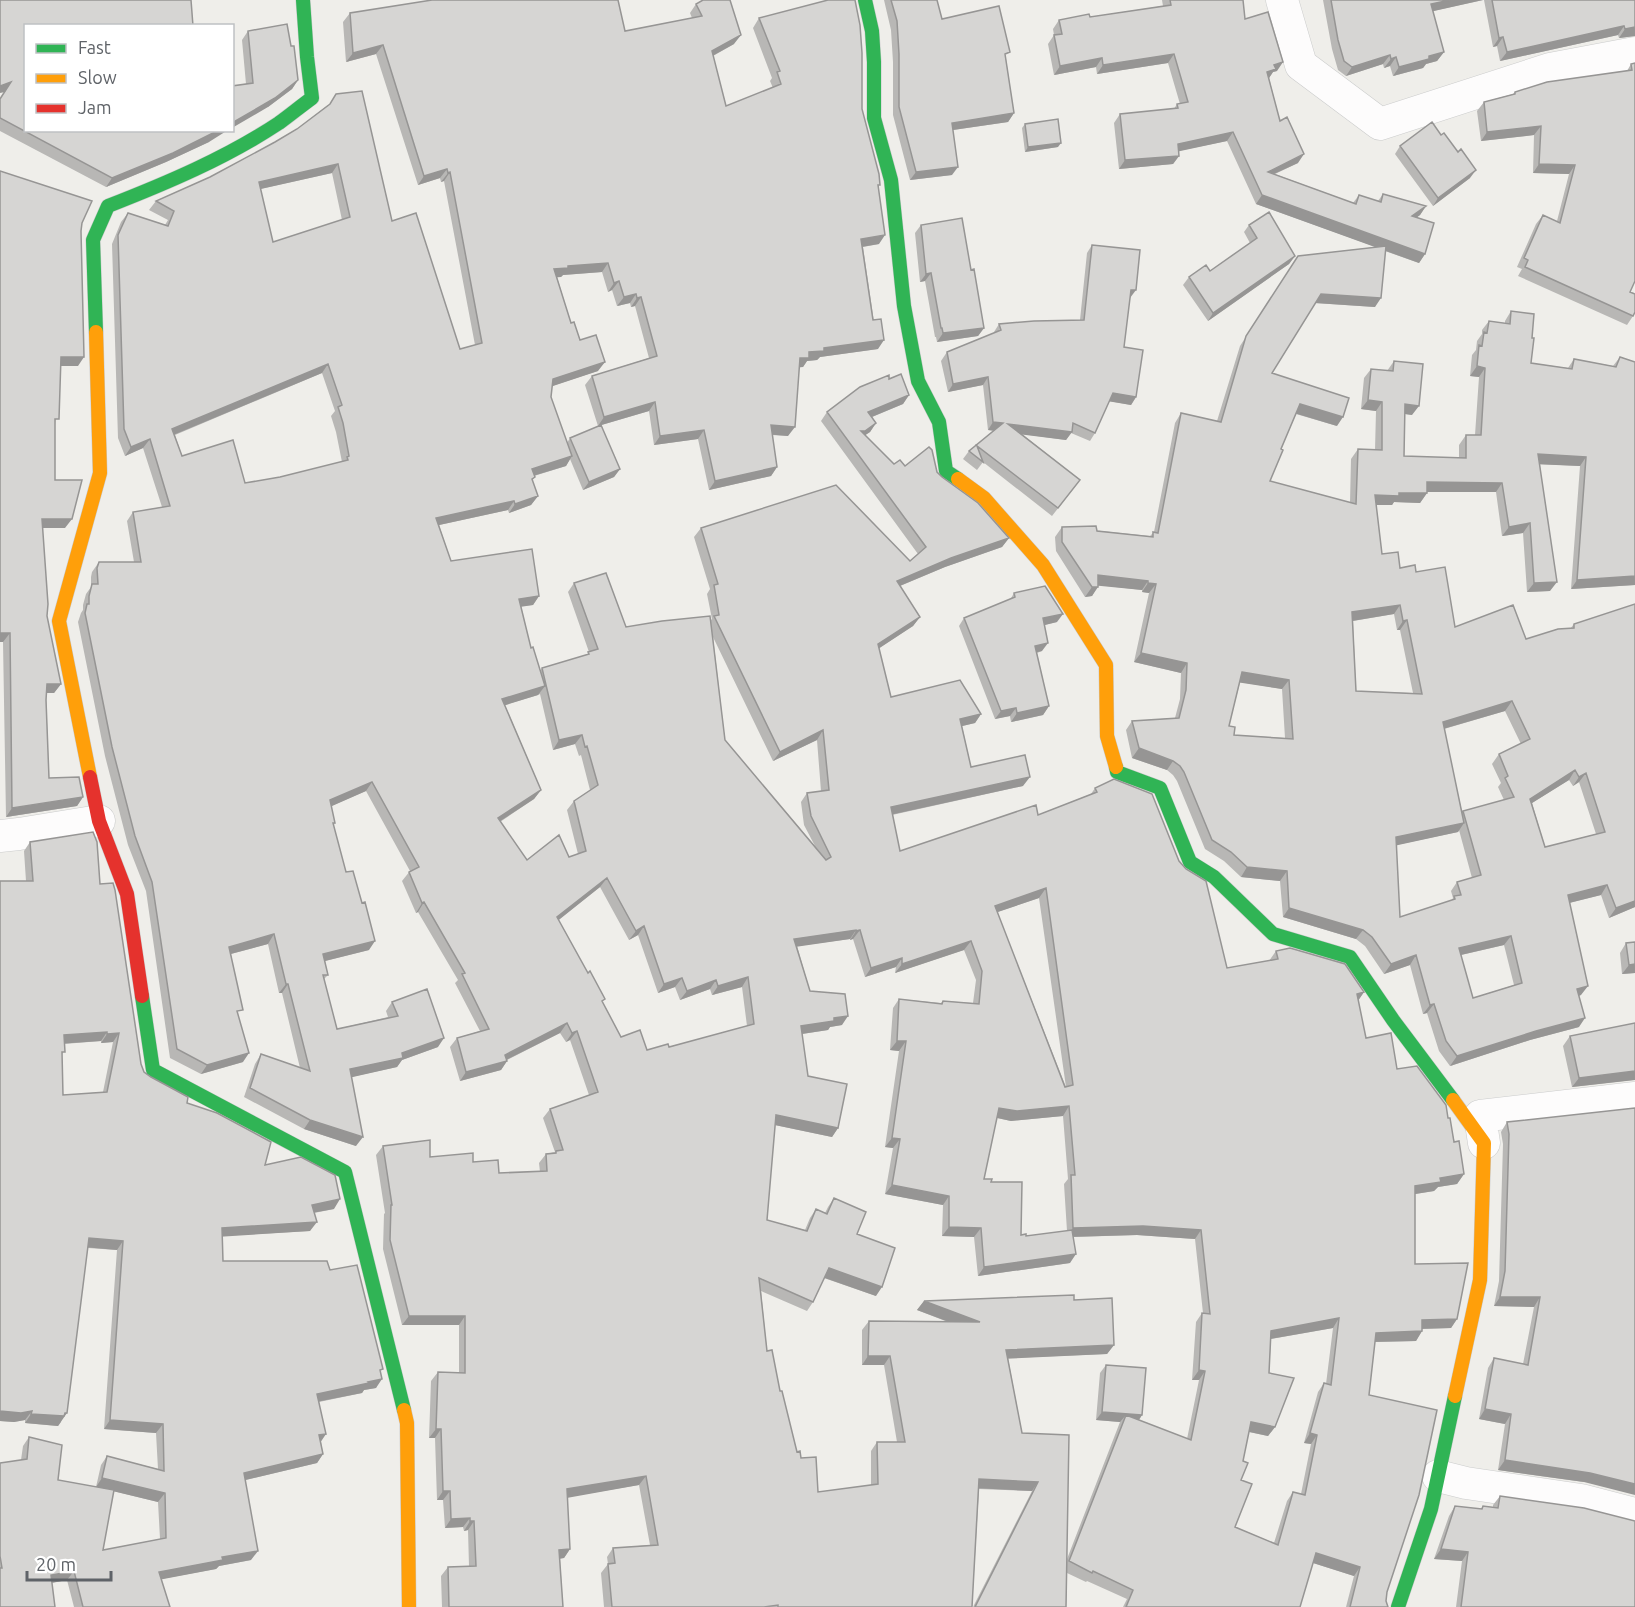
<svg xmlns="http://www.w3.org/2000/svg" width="1635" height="1607" font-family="Ubuntu,sans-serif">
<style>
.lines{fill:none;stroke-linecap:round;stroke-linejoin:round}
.street-casing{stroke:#cbcccc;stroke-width:33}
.fast-casing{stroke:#cacacb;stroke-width:15}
.slow-casing{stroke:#cacacb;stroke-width:15}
.jam-casing{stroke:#cacacb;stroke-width:15}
.street{stroke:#fdfcfc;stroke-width:32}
.fast{stroke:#30b455;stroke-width:14}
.slow{stroke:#ff9f0a;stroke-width:14}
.jam{stroke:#e5322d;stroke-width:14}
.wall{fill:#b8b7b5;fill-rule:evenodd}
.shaded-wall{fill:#969594}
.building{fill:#d6d5d3;stroke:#969594;stroke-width:1.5;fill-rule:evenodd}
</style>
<rect width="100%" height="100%" fill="#efeeea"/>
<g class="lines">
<g class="street-casing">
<path id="street" d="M1282,0L1301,65L1380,124L1550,69L1635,53
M0,836L19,834L99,821
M1484,1143L1480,1116L1635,1098
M1438,1476L1466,1483L1581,1500L1635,1514"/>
</g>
<g class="fast-casing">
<path id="fast" d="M865,0L872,31L874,62V118L891,180L904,306L918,381L939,422L946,471L958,479
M96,332L93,240L108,206C167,183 226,158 279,123C290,115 301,106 312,98L307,57L303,0
M1116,767L1117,772L1160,788L1190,862L1214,877L1273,934L1350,957L1393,1020L1453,1100
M142,996L153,1070L345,1172L404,1410
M1398,1607L1431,1509L1455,1396"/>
</g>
<g class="slow-casing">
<path id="slow" d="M958,479L984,498L1043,565L1106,665L1107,736L1116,767
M90,777L59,621L100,473L96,332
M1453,1100L1484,1143L1480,1280L1455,1396
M404,1410L407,1423L409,1607"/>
</g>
<g class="jam-casing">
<path id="jam" d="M90,777L99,821L127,894L142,996"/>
</g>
<use href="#street" class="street"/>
<use href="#fast" class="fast"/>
<use href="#slow" class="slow"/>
<use href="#jam" class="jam"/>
</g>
<path class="wall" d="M884,0H937L942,19L1006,59L1014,113L1008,122L953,130L952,175L910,180L893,115V62L891,30Z
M1162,0H1243L1245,19L1277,71L1273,72L1269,78L1280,121L1298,163L1275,174L1353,203L1359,195L1378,201L1383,194L1426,206L1420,215L1416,218L1425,254L1419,263L1385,251L1375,307L1315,303L1272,373L1337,426L1296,414L1281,449L1270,481L1350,503L1351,459L1358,449L1375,450L1376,411L1361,409L1364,378L1371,369L1387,371L1394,361L1412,415L1405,414L1404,456L1459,458V445L1466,435H1475L1479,377L1470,376L1472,355L1476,350L1477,341L1482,334V330L1489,321L1505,323V321L1511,311L1532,338L1531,363L1568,368L1574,359L1613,366L1620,357L1635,362V585L1571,589L1580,466L1540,464L1550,591L1527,592L1523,533L1502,536L1496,492H1427V493L1420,503L1394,502L1392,505H1376L1382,554L1400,568L1416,572L1455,627L1526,639L1570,629L1574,624L1635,907L1609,918L1601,895L1569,903L1581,995L1579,996V1027L1530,1040L1450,1066L1439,1051L1427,1013L1423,1014L1410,965L1384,974L1365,946L1356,939L1283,917L1280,881L1241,877L1224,861L1205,849L1177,781L1173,775L1167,770L1132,758L1126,730L1132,721L1175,718L1180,699L1181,673L1134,662L1149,593L1142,592V590L1098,585L1092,596L1085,597L1056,551L1055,537L1062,527L1150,536L1154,532L1175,423L1181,413L1217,421L1240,346L1298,256L1376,247L1256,204L1227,141L1178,151L1179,156L1173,164L1119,169L1114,123L1120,114L1174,109L1177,104H1180L1168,63L1097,74L1096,67L1054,75L1048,44L1054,35L1053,29L1059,20L1090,17L1163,6ZM1394,614L1397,630H1400L1413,693L1356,691L1353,621ZM1240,682L1282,689L1285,738L1234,735L1229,726ZM1505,711L1521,744L1499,754L1492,764L1501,783L1498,787L1504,800L1462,812L1444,729ZM1569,780L1573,786L1579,782L1596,834L1545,847L1532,803ZM1459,830L1472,878L1457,882L1451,891L1453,898L1452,900L1400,917L1396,845L1458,832ZM1504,945L1514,985L1473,998L1461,955Z
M1323,0H1483L1433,11L1444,52L1437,61L1426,64L1423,68L1393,76L1390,66L1384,68L1383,64L1346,76L1338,70L1332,49Z
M1484,0H1635V36L1619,38L1618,35L1500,61L1497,46L1493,47Z
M696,4L734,44L713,56L726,106L773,88L770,81L772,78L753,28L759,18L862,109L878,187L879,244L863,247L878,349L820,357L817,360L807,361L803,367H799L788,436L772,435L777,467L771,476L709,490L698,439L654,445L649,411L598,426L585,385L592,376L649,358L635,306L631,307L630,303L617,306L612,290L608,292L602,272L563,275L561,277H557L571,323L580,340L598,371L552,386L551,397L567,443L570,438L620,469L614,477L583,490L570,459L566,466L534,476L535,477L532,481L538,496L531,505L509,513L508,510L439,525L451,561L539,596L533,605L521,606L531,648L540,671L542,668L586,655L589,652L568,592L574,583L626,627L711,620L712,619L707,594L710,589L694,537L701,528L910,561L918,554L821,421L827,412L889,379L909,395L903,404L872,417L876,423L870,432L865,435L894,464L937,472L1009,538L1002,547L945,567L900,586L920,617L913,626L879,648L891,697L981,714L975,723L962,726L971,767L1023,786L892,815L900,851L1038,815L1091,794L1095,788L1179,861L1227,968L1269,961L1276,951L1364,992L1358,1000L1366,1038L1448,1118L1464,1174L1457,1184L1438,1187L1434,1191L1415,1194V1264L1457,1319L1451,1328L1422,1329V1331L1416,1341L1375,1342L1369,1395L1387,1592L1386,1601L1388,1607H1346L1354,1576L1313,1563L1300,1607H1123L1127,1599L1087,1581L1086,1582L1067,1573L1066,1607H973L1032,1491L979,1489L972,1607H604L601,1573L608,1564L607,1557L613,1548L650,1545L639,1485L567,1497L570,1549L564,1558L560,1559L563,1607H442L441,1576L448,1567L469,1566L468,1530L464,1531L463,1527L445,1528L443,1500H437L435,1438H429L431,1381L438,1372L459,1373V1325H402L383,1249L384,1214L385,1213L376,1155L383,1146L430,1157L473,1162L499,1173L540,1172L539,1163L546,1154L555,1152L543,1118L550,1109L589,1095L570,1040L566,1042L560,1033L507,1060V1061L501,1070L460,1081L450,1047L457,1038L480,1031L455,983L458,980L418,912L416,913L402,881L410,871L366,791L331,806L335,823L333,826L346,872L369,950L325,961L328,975L324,979L337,1029L388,1017L386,1011L392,1002L438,1047L402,1060L397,1067L351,1077L356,1146L304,1129L244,1097L255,1064L261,1054L300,1068L282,993H279L268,944L231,954L243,1062L201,1074L170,1058L146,891L128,845L105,756L78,622L81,613L83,610V605L86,594L91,587V577L92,572L99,562H134L127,521L133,512L162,507L143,448L125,456L118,438L112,244L121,222L128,213L165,225L168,220L149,210L156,201L210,177L275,142L297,129L328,105L392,221L460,349L475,345L444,181L441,182L440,178L418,185L376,54L346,62L343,22L350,13L625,31L692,18L690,13ZM332,173L342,220L273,242L260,189ZM322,373L335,411L331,416L336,432L342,462L280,477L245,483L182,456L175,435ZM713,637L773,761L817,740L821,791L807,793L801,802L804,825L815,846L725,740ZM540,694L553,750L575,744L579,756L581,755L590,790L574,801L567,810L578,854L569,857L527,860L500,822L534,799L541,790L505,705L538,695ZM600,887L629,940L638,935L658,993L675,987L680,1000L710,989L712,995L742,987L747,1026L669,1047L647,1050L621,1037L558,920ZM1039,898L1066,1087L997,912ZM850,939V940L853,939L865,977L896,967L895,973L964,950L976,980L973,1003L943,1001L941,1003L899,999L893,1008L890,1050L899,1051L885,1147L893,1148L885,1194L943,1205L942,1236L974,1237L978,1276L1070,1263L1073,1237L1137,1235L1195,1239L1203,1313H1202L1196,1322L1192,1380H1199L1187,1439L1139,1420L1142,1415L1106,1365L1100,1373L1096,1420L1120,1422L1067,1559L1022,1433L1008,1358L1107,1354L1114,1345L1074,1300L924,1301L917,1310L948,1322L869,1321L862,1330V1365H884L897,1442H877L871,1451V1485L818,1492L797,1452L767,1351L761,1291L807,1311L813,1302L824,1278L876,1296L857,1234L834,1198L828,1207L825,1213L816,1209L810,1218L805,1230L767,1220L775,1125L832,1137L838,1128L808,1076L802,1034L828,1030L830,1027L842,1025L810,991L797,946ZM1063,1116L1068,1179L1064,1184L1067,1231L1026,1236L1021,1235L991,1182L984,1179L997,1118L1011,1121ZM1333,1328L1326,1384L1324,1383L1318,1392L1304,1443L1311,1444L1301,1494L1293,1492L1287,1501L1274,1543L1235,1527L1241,1480L1243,1461L1249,1432L1268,1436L1275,1427L1269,1373L1271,1339Z
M26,26L209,142L166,162L106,187L0,131V99L5,92Z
M248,31L298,80L292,89L268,107L246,84L242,40Z
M1635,63L1630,292L1633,316L1627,325L1518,276L1522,269L1517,267L1536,224L1543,215L1557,221L1569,174L1533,173L1534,135L1481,141L1477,111L1484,102L1513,94L1515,92L1627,71L1631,64Z
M1025,124L1058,147L1025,152L1022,128Z
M1400,146L1470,178L1433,206L1395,154Z
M0,171L82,223L81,231L78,366H61L55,425V480L65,528H42L47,616L61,684L54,693H46L49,778L83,797L77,806L6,817L3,642H0Z
M921,225L971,270L984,328L978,336L937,342L936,337H935L925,281L920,282L915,233Z
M1249,225L1295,256L1289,264L1208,321L1183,285L1189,277L1210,271L1250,243L1244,232Z
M1092,245L1130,298L1124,347L1136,397L1131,405L1109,401L1095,433L1090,441L1071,433L1066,440L1022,434L1080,480L1052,516L983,462L977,470L963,459L969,451L994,431L988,430L983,385L948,392L941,361L947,352L994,333V332L999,324L1080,320L1087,253Z
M1014,593L1057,622L1044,625L1042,651L1037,653L1049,706L1043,715L1011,722L1010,716L995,719L959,626L964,618L1010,600Z
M30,842L100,884L141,1064L144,1072L187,1103L265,1165L334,1209L314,1213L310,1231L222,1236L223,1261L330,1270L381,1372L376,1388L364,1390L362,1393L319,1402L321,1442L323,1454L317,1463L245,1480L251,1560L219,1566L216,1569L161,1579L170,1607H74L67,1580L52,1583L0,1607V1463L21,1460L23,1446L29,1437L58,1480L96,1487L101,1465L107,1456L158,1469L156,1433L104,1429L117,1250L88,1248L61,1422L58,1426L25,1423V1420L14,1422L0,1421V881H26L24,851ZM101,1041V1043L113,1042L103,1092L63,1095L62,1056L64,1044ZM113,1491L158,1502L160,1539L103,1550Z
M1626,943L1635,973L1622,974L1620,953Z
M1570,1036L1633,1080L1572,1087L1563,1046Z
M1507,1122L1584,1482L1498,1470L1505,1424L1479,1419L1488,1368L1494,1358L1523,1364L1534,1307L1494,1306L1499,1281L1503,1144L1501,1132Z
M1500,1496L1635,1607H1456L1462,1561L1434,1559L1449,1516L1455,1506L1481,1509L1483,1506L1493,1507V1505Z"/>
<path class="shaded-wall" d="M1450,0H1483L1425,13L1431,4Z
M1624,26L1618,35L1500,61L1507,52Z
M1635,27V36L1619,38L1625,29Z
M741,35L734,44L705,60L712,51Z
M1503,37L1497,46L1493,47L1499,38Z
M383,45L376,54L346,62L353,53Z
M1444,52L1437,61L1426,64L1423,68L1393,76L1399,67L1429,56Z
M1174,54L1168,63L1097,74L1103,65Z
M1390,55L1383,64L1346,76L1352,67Z
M1396,57L1390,66L1384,68L1391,59Z
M1102,58L1096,67L1054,75L1060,66Z
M1283,62L1277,71L1273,72L1269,78L1261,80L1267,72L1274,65Z
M298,80L292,89L268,107L232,128V123Z
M11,82L5,92L0,93V86Z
M1014,113L1008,122L946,131L952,123Z
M1541,126L1534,135L1481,141L1487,132Z
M219,130H228L209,142L166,162L106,187L112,178Z
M1233,132L1227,141L1171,153L1178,144Z
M1061,143L1058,147L1025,152L1028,147Z
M1304,154L1298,163L1261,180L1268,172Z
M1179,156L1173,164L1119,169L1125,160Z
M338,164L332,173L252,191L259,182Z
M1539,164L1575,165L1569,174L1533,173Z
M958,167L952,175L910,180L916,172Z
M447,169L440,178L418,185L424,176Z
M1476,170L1470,178L1433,206L1438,198Z
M450,172L444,181L441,182L448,173Z
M1262,195L1425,254L1419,263L1256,204Z
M1426,206L1420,215L1406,225L1412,216Z
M885,235L879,244L855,248L861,239Z
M1295,256L1289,264L1208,321L1213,313Z
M608,263L602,272L563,275L561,277L548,278L554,269L568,266Z
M931,273L925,281L920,282L926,274Z
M619,281L612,290L608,292L614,283Z
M1131,290H1136L1130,298Z
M636,294L630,303L617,306L624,297Z
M1321,294L1381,298L1375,307L1315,303Z
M641,297L635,306L631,307L637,298Z
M984,328L978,336L937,342L943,333Z
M884,340L878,349L820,357L817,360L807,361L803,367L793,368L800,358L809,352L824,348Z
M61,357H84L78,366H55Z
M605,362L598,371L547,388L553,379Z
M328,364L322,373L166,438L172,429Z
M1477,366L1485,368L1479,377L1470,376Z
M988,377L983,385L948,392L953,384Z
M1113,393L1136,397L1131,405L1107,401Z
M909,395L903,404L862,421L868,412Z
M1368,400L1382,402L1376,411L1361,409Z
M655,402L649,411L598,426L604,417Z
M1300,404L1343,417L1337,426L1294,413Z
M1405,404L1419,406L1412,415L1398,413Z
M993,422L1003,423L997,431L988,430Z
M876,423L870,432L858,440L861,431Z
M1008,424L1072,432L1066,440L1003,432Z
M771,425L795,427L788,436L764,434Z
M704,430L698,439L654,445L660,436Z
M150,439L143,448L125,456L131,447Z
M1538,454L1586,457L1580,466L1532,464Z
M572,456L566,466L526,478L532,469Z
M777,467L771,476L709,490L715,481Z
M620,469L614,477L583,490L589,482Z
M1427,482L1502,483L1496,492H1421Z
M1399,493H1427L1420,503L1394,502L1392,505H1368L1375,495Z
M538,496L531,505L509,513L515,504Z
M514,501L508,510L430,527L436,518Z
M42,519H72L65,528H35Z
M1530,523L1523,533L1502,536L1509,527Z
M1009,538L1002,547L945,567L890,590L897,581L951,558Z
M1098,575L1148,581L1142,590L1091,585Z
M1635,576V585L1571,589L1577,580Z
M1557,582L1550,591L1527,592L1534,583Z
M1148,583L1156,584L1149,593L1142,592Z
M1092,587H1098L1092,596L1085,597Z
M539,596L533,605L513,608L519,599Z
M1400,605L1394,614L1346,622L1352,612Z
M1063,614L1057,622L1037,627L1043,618Z
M920,617L913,626L872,653L878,644Z
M1407,620L1400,630H1397L1403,621Z
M0,633H10L3,642H0Z
M1048,643L1042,651L1029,654L1035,646Z
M1141,653L1187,663L1181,673L1134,662Z
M1242,672L1289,680L1282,689L1236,682Z
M47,684H61L54,693H40Z
M545,686L538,695L496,708L502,699Z
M1512,701L1505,711L1436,731L1443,722Z
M1049,706L1043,715L1011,722L1017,713Z
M1016,708L1010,716L995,719L1001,711Z
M981,714L975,723L954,728L960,719Z
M823,730L817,740L773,761L780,752Z
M582,735L575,744L553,750L559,740Z
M1139,748L1173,761L1167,770L1132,758Z
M1575,770L1569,780L1524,808L1530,799Z
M1586,773L1579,782L1573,786L1579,777Z
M1030,777L1023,786L885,816L891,807Z
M372,782L366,791L323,810L330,800Z
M541,790L534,799L491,827L498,818Z
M83,797L77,806L6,817L12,808Z
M1464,823L1458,832L1389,847L1396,837Z
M1247,867L1287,871L1280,881L1241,877Z
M607,878L600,887L550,927L557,917Z
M1607,885L1601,895L1561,905L1568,895Z
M1046,888L1039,898L989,915L995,906Z
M1635,901V907L1609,918L1616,908Z
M424,902L418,912L416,913L422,903Z
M1289,908L1363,930L1356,939L1283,917Z
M644,926L638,935L629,940L636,931Z
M856,930L850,939L788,948L794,939Z
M860,930L853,939L850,940L856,931Z
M274,934L268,944L223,956L229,947Z
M1511,936L1504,945L1452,957L1459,948Z
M375,941L369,950L317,963L323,954Z
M971,941L964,950L895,973L902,964Z
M1416,955L1410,965L1384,974L1391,964Z
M902,958L896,967L865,977L871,968Z
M1635,964V973L1622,974L1629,965Z
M748,977L742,987L712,995L718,986Z
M682,978L675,987L658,993L664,984Z
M716,980L710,989L680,1000L687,991Z
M286,984H288L282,993H279Z
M1588,986L1581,995L1570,998L1577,989Z
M1364,992L1358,1001L1357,994Z
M1434,1004L1427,1013L1423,1014L1430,1005Z
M848,1016L842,1025L830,1027L828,1030L795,1035L801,1026L834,1018Z
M1585,1018L1579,1027L1530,1040L1450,1066L1457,1056L1536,1031Z
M567,1023L560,1033L502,1062L507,1061L501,1070L460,1081L466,1072L505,1055Z
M577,1031L570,1040L566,1042L572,1033Z
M107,1032L101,1041L57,1044L64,1035Z
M119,1033L113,1042L101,1043L107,1034Z
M444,1038L438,1047L402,1060L397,1067L344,1079L350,1069L402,1053Z
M897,1041H906L899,1051L890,1050Z
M249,1053L243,1062L201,1074L207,1065Z
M1635,1071V1080L1572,1087L1579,1078Z
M1069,1106L1063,1116L1011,1121L993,1117L999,1108Z
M776,1115L838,1128L832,1137L770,1124Z
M310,1120L363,1137L356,1146L304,1129Z
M892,1138L900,1139L893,1148L885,1147Z
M1464,1174L1457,1184L1438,1187L1434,1191L1409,1195L1415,1186L1440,1178Z
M892,1185L949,1196L943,1205L885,1194Z
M340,1199L334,1209L306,1214L312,1205Z
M317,1222L310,1231L216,1237L222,1228Z
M1143,1226L1201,1230L1195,1239L1137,1235L1067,1237L1073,1228Z
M949,1227L981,1228L974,1237L942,1236Z
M89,1238L123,1241L117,1250L83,1247Z
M1076,1254L1070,1263L978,1276L984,1267Z
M829,1268L882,1287L876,1296L822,1277Z
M1500,1297H1540L1534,1307L1494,1306Z
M924,1301L980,1322L973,1331L917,1310Z
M409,1316H465L459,1325H402Z
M1339,1318L1333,1328L1265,1340L1271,1331Z
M1457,1319L1451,1328L1416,1329L1422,1320Z
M1422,1331L1416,1341L1370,1342L1376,1333Z
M1114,1345L1107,1354L1000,1359L1006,1350Z
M868,1356H890L884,1365H862Z
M1199,1370L1205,1371L1199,1380H1192Z
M382,1379L376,1388L364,1390L362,1393L311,1403L317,1394Z
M1485,1409L1511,1414L1505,1424L1479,1419Z
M0,1411H32L25,1420L14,1422L0,1421Z
M1102,1412L1142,1415L1136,1424L1126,1415L1120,1422L1096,1420Z
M65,1413H67L58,1426L25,1423L31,1414Z
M110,1420L163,1424L156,1433L104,1429Z
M1251,1422L1275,1427L1268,1436L1245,1431Z
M436,1429H441L435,1438H429Z
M1310,1433L1317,1435L1311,1444L1304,1443Z
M326,1434L320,1443L319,1435Z
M323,1454L317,1463L237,1482L244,1473Z
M1505,1460L1590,1473L1635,1484V1495L1584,1482L1498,1470Z
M646,1476L639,1485L561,1499L567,1489Z
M102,1478L165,1493L158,1502L96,1487Z
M979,1479L1038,1482L1032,1491L973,1488Z
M443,1491H450L443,1500H437Z
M470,1518L463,1527L445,1528L451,1519Z
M470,1521H474L468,1530L464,1531Z
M570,1549L564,1558L553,1559L559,1550Z
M1441,1549L1468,1552L1462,1561L1434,1559Z
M258,1551L251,1560L219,1566L216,1569L153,1581L159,1572L222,1557Z
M1316,1553L1360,1567L1354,1576L1310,1562Z
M74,1571L67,1580L45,1584L51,1575Z"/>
<path class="building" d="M0,0H191L193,26H26V130H219L173,153L112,178L0,118V99L11,82L0,86Z
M432,0H618L625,31L702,16L696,4L703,0H730L741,35L712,51L726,106L781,84L777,72L780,71L759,18L828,0H855L860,25L862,53V109L879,174L880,185H878L885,235L861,239L873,320L881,319L884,340L824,348V351L809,352V358H800L795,427L771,425L777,467L715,481L704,430L660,436L655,402L604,417L592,376L657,356L641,297L637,298L636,294L624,297L619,281L614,283L608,263L568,266V268L554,269L571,323L574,322L580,340L596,335L605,362L553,379L551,397L572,456L532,469L535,477L532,479L538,496L515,504L514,501L436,518L451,561L532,549L539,596L519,599L531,648L533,647L545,686L502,699L541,790L498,818L527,860L559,835L569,857L586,851L574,801L598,785L587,746L585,747L582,735L559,740L542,668L589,654L588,652L598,649L574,583L606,573L626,627L662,621L710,616L725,740L826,860L831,857L811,816L807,793L829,790L823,730L780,752L714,616L719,615L714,585L718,584L701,528L836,485L910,561L926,547L827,412L860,387L889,375V379L901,374L909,395L868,412L876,423L865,431H861L894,464L900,460L905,466L929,447L932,450L937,472L942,477L978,503L1009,538L951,558L897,581L920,617L878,644L891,697L960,680L981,714L960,719L971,767L1025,755L1030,777L891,807L900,851L1036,805L1038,815L1097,792L1095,788L1114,779L1152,794L1179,861L1186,869L1206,881L1227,968L1278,959L1276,951L1290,948L1345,964L1364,992L1357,994L1366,1038L1391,1033L1397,1069L1417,1066L1446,1105L1448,1118H1450L1454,1142L1459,1141L1464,1174L1440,1178L1441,1182L1415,1186V1264L1468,1263L1457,1319L1422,1320V1331L1376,1333L1369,1395L1437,1410L1419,1495L1387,1592L1386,1601L1388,1607H1350L1360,1567L1316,1553L1300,1607H1126L1133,1590L1093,1571L1092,1573L1069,1561L1126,1415L1191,1440L1205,1371L1199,1370L1202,1313L1210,1314L1201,1230L1143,1226L1073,1228L1071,1175H1075L1069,1106L1017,1111L999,1108L984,1179H992L991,1182H1022L1021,1235L1026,1234V1236L1072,1230L1076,1254L984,1267L981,1228L949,1227V1196L892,1185L900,1139L892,1138L906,1041H897L899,999L942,1004L943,1001L979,1004L982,971L971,941L902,964V958L871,968L860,930L856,931V930L794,939L810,991L845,994L848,1016L834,1018V1021L801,1026L808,1076L847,1084L838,1128L776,1115L767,1220L807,1231L816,1209L827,1214L834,1198L866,1212L857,1234L895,1248L882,1287L829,1268L813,1302L759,1278L767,1351L772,1350L780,1391H782L797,1452L800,1451L801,1458L816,1457L818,1492L878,1484L877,1442H905L890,1356H868L869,1321L980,1322L924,1301L1074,1295V1300L1112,1298L1114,1345L1006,1350L1022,1433L1069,1435L1066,1607H975L1038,1482L979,1479L972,1607H778V1605L764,1607H612L608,1564L615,1563L613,1548L658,1545L646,1476L567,1489L570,1549L559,1550L563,1607H449L448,1567L476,1566L474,1521H470V1518L451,1519L450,1491H443L441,1429H436L438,1372L465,1373V1316H409L390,1240L391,1205H392L383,1146L430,1140V1157L473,1153V1162L498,1160L499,1173L547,1171L546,1154L556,1153V1151L563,1150L550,1109L598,1092L577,1031L572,1033L567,1023L505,1055L507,1061L466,1072L457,1038L489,1029L462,974L465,973L424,902L422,903L409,872L419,867L372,782L330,800L335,823H333L346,872L353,871L362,903L365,902L375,941L323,954L328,975H323L337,1029L398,1016L392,1002L427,989L444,1038L402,1053L403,1058L350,1069L363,1137L310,1120L250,1088L261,1054L310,1071L288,984H286L274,934L229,947L243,1010L237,1011L249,1053L207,1065L177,1049L152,882L135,836L112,747L85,613L87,604H89V596L92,584H98L97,568L99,562H141L133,512L170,506L150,439L131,447L124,429L118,235L128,213L168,226L174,211L156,201L210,177L275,142L297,129L330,104L336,94L362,91L392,221L416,213L460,349L482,343L450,172L448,173L447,169L424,176L383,45L353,53L350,13ZM338,164L350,217L273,242L259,182ZM328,364L342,405L338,407L343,423L349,456L347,457L348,460L280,477L245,483L233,440L182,456L172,429ZM607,878L636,931L644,926L664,984L682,978L687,991L716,980L718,986L748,977L754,1024L669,1047L668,1044L647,1050L640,1030L621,1037L602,1001L605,999L590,971L588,973L557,917ZM1046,888L1073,1085L1065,1087L995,906ZM1339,1318L1331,1385L1324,1383L1310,1433L1317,1435L1305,1495L1293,1492L1278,1545L1235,1527L1252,1484L1241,1480L1248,1463L1243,1461L1251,1422L1275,1427L1294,1378L1269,1373L1271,1331Z
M891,0H937L942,19L999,6L1010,52L1005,54L1014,113L952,123L958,167L916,172L899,107V54L897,21Z
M1170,0H1243L1245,19L1268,12L1283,62L1274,65L1276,69L1267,72L1280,121L1287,117L1304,154L1268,172L1356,204L1359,195L1381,202L1383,194L1426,206L1412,216L1434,223L1425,254L1262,195L1233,132L1178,144L1179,156L1125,160L1120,114L1178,108L1177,104L1188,102L1174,54L1103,65L1102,58L1060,66L1054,35L1062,34L1059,20L1089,14L1090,17L1171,5Z
M1331,0H1450L1431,4L1444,52L1429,56V59L1399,67L1396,57L1391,59L1390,55L1352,67L1344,61L1338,40Z
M1492,0H1635V27L1625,29L1624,26L1507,52L1503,37L1499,38Z
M287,24L291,46H294L298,80L275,98L232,123V86L253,83L248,31Z
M1635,63V281L1630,292L1635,294V312L1633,316L1525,267L1528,260L1524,258L1543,215L1560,223L1575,165L1539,164L1541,126L1487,132L1484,102L1515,94V92L1547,82L1632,70L1631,64Z
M1058,119L1061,143L1028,147L1025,124Z
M1432,122L1441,135L1444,133L1458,152L1461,149L1476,170L1438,198L1400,146Z
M0,171L92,201L82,223L81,231L84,357H61L59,419H55V480H82L72,519H42L48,604L47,616L61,684H47L46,700L49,778L79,777L83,797L12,808L10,633H0Z
M1269,212L1295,256L1213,313L1189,277L1206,265L1210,271L1257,238L1249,225Z
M962,218L971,270L974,269L984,328L943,333L942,328H941L931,273L926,274L921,225Z
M1092,245L1140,250L1136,290H1131L1124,347L1143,350L1136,397L1113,393L1095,433L1073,423L1072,432L1008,424L1080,480L1058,508L977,446L983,462L969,451L1003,423L993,422L988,377L953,384L947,352L1001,330L999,324L1034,321L1084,320Z
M1386,246L1381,298L1321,294L1272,373L1349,398L1343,417L1300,404L1281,449L1283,450L1270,481L1356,504L1358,449L1382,450V402L1368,400L1371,369L1393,371L1394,361L1423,364L1419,406L1405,404L1404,456L1466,458V435H1481L1485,368L1477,366L1479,345L1482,346L1484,332L1487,333L1489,321L1510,324L1511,311L1534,314L1532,338H1534L1531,363L1572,369L1574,359L1616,367L1620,357L1635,362V576L1577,580L1586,457L1538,454L1557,582L1534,583L1530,523L1509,527L1502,483L1427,482V493H1399V496L1375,495L1382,554L1398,552L1400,568L1415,565L1416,572L1445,567L1455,627L1513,605L1526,639L1558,629L1574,628V624L1635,604V901L1616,908L1607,885L1568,895L1588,986L1577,989L1585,1018L1536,1031L1457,1056L1446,1041L1434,1004L1430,1005L1416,955L1391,964L1372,937L1363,930L1289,908L1287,871L1247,867L1231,852L1212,840L1184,772L1180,766L1173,761L1139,748L1132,721L1179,718L1186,690L1187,663L1141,653L1156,584L1148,583V581L1098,575V587H1092L1062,542V527L1096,526L1097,531L1153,537V532L1158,533L1181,413L1221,422L1246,336L1298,256ZM1400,605L1403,621L1407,620L1422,694L1356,691L1352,612ZM1242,672L1289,680L1293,739L1234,735L1235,727L1229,726ZM1512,701L1530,739L1499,754L1508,776L1505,778L1514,797L1463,811L1481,875L1457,882L1461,895L1454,896L1455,899L1400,917L1396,837L1464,823L1443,722ZM1575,770L1579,777L1586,773L1605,832L1545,847L1530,799ZM1511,936L1522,983L1473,998L1459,948Z
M601,425L620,469L589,482L570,438Z
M1045,586L1063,614L1043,618L1048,643L1035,646L1049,706L1017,713L1016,708L1001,711L964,618L1015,597L1014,593Z
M93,832L97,842L100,884L113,883L115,890L141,1064L144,1072L151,1077L188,1097L187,1103L217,1113L271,1142L265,1165L301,1157L335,1175L340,1199L312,1205L317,1222L222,1228L223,1261H327L330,1270L357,1265L383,1369L380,1370L382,1379L368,1382L369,1383L317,1394L326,1434L319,1435L323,1454L244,1473L258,1551L222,1557L223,1560L159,1572L170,1607H83L74,1571L51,1575L55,1607H0V1568H2L0,1556V1463L27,1459L29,1437L62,1445L58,1480L114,1490L103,1550L166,1538L165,1493L102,1478L107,1456L164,1471L163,1424L110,1420L123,1241L89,1238L67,1413H65L64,1416L31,1414L32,1411L21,1413L0,1411V881H33L30,842ZM107,1032V1034L119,1033L107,1092L63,1095L62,1052H65L64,1035Z
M1635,942V964L1629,965L1626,943Z
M1635,1023V1071L1579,1078L1570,1036Z
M1635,1108V1484L1590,1473L1505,1460L1511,1414L1485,1409L1494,1358L1528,1365L1540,1297H1500L1505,1271L1509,1134L1507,1122Z
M1106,1365L1146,1368L1142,1415L1102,1412Z
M1500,1496L1584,1508L1635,1521V1607H1461L1468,1552L1441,1549L1455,1506L1482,1509L1483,1506L1498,1508Z"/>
<rect x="24" y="24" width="210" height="108" fill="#ffffff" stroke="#bfc1c3" stroke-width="1.5"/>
<rect x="36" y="44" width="30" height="9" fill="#30b455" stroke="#bfc1c3" stroke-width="1.5"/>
<text x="78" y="54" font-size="18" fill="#5f6368">Fast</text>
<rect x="36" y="74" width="30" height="9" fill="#ff9f0a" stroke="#bfc1c3" stroke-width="1.5"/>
<text x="78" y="84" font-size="18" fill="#5f6368">Slow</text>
<rect x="36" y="104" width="30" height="9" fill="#e5322d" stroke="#bfc1c3" stroke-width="1.5"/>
<text x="78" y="114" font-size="18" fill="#5f6368">Jam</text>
<path d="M27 1571v9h84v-9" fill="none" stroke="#5f6368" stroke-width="3"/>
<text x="36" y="1571" font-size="18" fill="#5f6368" stroke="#ffffff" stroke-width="4.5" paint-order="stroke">20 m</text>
</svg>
